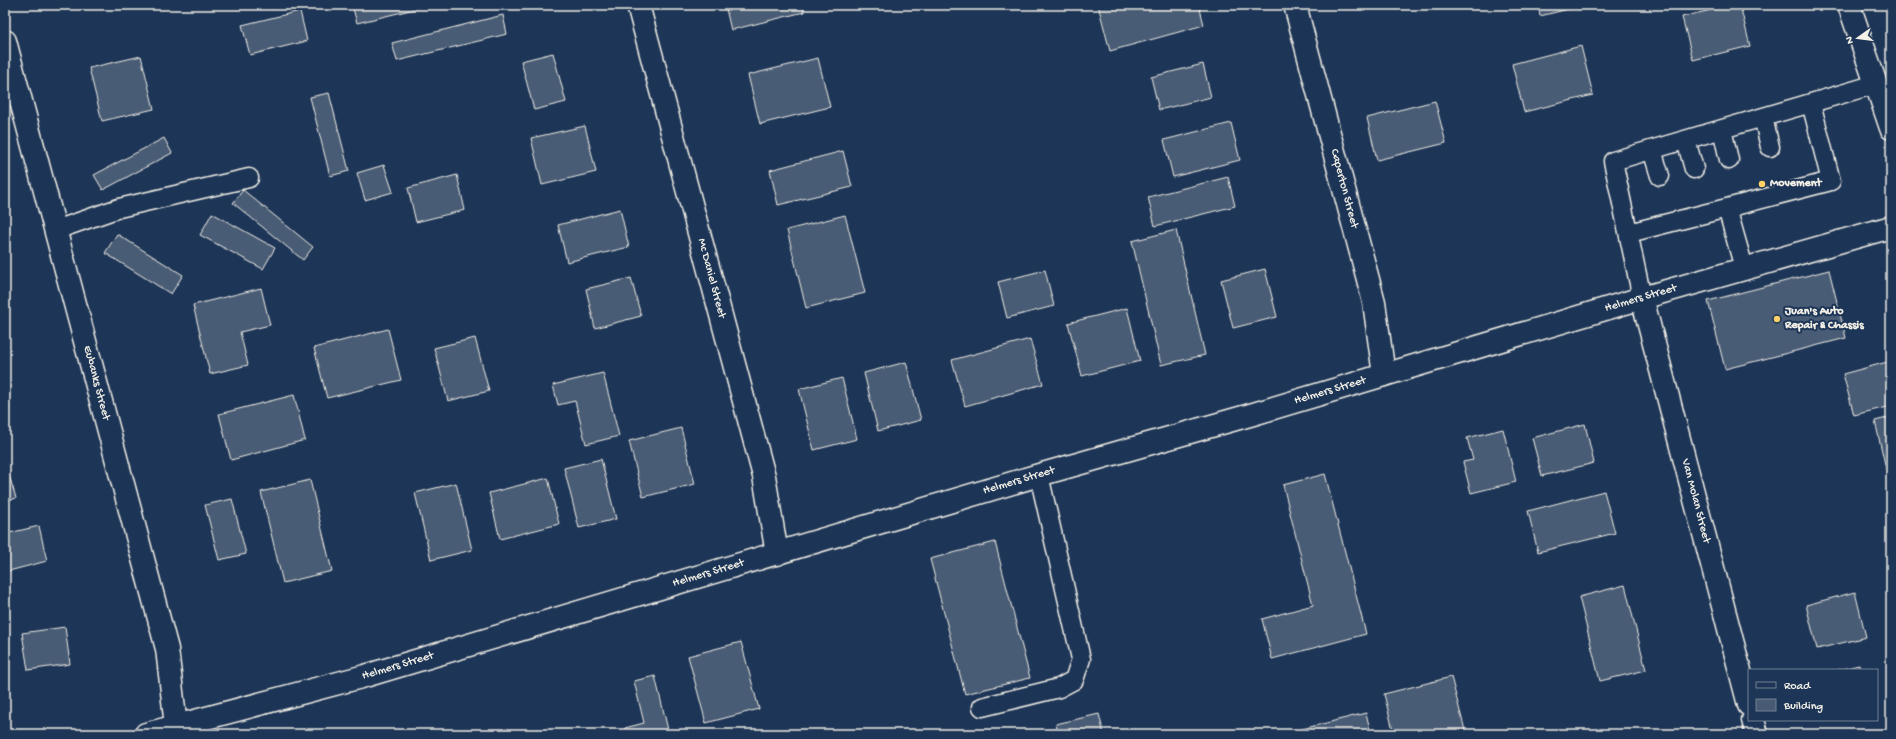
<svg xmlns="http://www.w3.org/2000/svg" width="1896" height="739" font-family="'Gochi Hand',sans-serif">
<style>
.building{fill:#485b74;stroke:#f4f1e8}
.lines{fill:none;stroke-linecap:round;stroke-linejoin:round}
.service-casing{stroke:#f4f1e8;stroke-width:21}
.minor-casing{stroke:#f4f1e8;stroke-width:25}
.secondary-casing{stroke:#f4f1e8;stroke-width:25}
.service{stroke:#1d3557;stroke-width:18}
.minor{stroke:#1d3557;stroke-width:22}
.secondary{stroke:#1d3557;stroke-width:22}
.poi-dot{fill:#ffd166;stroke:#1d3557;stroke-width:1.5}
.labels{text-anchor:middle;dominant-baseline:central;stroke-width:4;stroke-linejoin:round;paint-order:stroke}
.poi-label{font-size:12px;font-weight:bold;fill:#f4f1e8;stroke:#1d3557;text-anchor:start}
.street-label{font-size:12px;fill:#f4f1e8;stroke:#1d3557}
</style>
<rect width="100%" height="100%" fill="#1d3557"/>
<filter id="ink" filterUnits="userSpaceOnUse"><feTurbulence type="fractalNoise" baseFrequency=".025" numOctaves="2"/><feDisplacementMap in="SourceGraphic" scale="8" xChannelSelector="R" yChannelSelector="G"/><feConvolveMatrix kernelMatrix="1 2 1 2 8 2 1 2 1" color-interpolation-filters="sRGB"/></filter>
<g filter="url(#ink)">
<path class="building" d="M352,5H431L357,23Z
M725,5H803L804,12L731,30Z
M1098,5H1199L1204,25L1110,51Z
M1538,5H1585L1540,16Z
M1732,5H1740L1750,46L1693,60L1682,17Z
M300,11L307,41L250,55L242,25Z
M503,15L507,34L397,61L392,43Z
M1581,46L1593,95L1524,112L1512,64Z
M553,53L566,102L534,110L521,61Z
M141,56L154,109L102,121L89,68Z
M818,58L830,107L760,124L748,75Z
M1203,64L1211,97L1159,110L1151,77Z
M329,93L349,171L330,176L310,97Z
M1435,101L1446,143L1377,160L1367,118Z
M1231,123L1240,160L1173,177L1164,140Z
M585,126L596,172L542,185L531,138Z
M164,138L172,153L103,190L94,175Z
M843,151L852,187L778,205L770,170Z
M384,165L393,192L365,200L357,173Z
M457,175L465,210L416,222L408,188Z
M1228,177L1235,206L1155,226L1148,197Z
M243,190L313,247L303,260L233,203Z
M620,209L629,247L567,262L558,225Z
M212,213L275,248L263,269L200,235Z
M845,215L865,293L806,308L787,230Z
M1176,230L1205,355L1161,365L1132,241Z
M117,234L183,275L171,294L105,253Z
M1265,269L1277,317L1233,328L1221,280Z
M1045,270L1054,306L1007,318L998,282Z
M1829,270L1846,338L1725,369L1708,301Z
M631,278L641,316L595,328L586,289Z
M261,288L270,325L240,332L248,365L210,374L193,305Z
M1127,308L1140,361L1082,376L1068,323Z
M388,329L401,380L327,398L314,348Z
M475,338L489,391L448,401L434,348Z
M1030,339L1043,384L965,406L952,360Z
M1891,361V406L1854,415L1843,374Z
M906,362L921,420L878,431L864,373Z
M603,373L619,436L586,444L575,401L558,405L553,385Z
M842,378L857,439L814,450L799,389Z
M294,395L305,440L231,460L219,414Z
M1891,417V486H1890L1875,421Z
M1585,424L1594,463L1542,476L1532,438Z
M681,428L695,484L643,497L629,441Z
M1503,429L1516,482L1471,493L1463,462L1473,460L1467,438Z
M601,459L616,519L579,528L564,468Z
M5,462L16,498L5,502Z
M1325,474L1366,634L1272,659L1262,619L1313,605L1283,485Z
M548,478L559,524L500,539L489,493Z
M310,480L332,571L283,583L261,492Z
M456,483L472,550L431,560L415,493Z
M1604,491L1615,533L1538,552L1528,511Z
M232,499L246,554L219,560L205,505Z
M39,526L47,561L5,572V534Z
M995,542L1030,678L965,694L930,559Z
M1625,585L1646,670L1600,681L1579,597Z
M1855,592L1866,637L1817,649L1806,605Z
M65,627L70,664L28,670L22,633Z
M741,642L759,709L706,723L688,656Z
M1859,665L1861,670H1838Z
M655,676L669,734H626L625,728L644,723L634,681Z
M1451,677L1466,734H1394L1384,694Z
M1366,713L1371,734H1291L1290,732Z
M1099,714L1104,734H1058L1056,724Z"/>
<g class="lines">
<g class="service-casing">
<path id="service" d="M1763,117L1770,147
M1722,129L1729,160
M1686,140L1694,169
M1652,150L1660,176
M56,230L119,208L249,178
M1629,233L1727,208
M1744,268L1727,208L1831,181L1811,103
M1642,298L1613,161L1876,84
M982,707L1059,688L1074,680L1081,659L1039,475"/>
</g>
<g class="minor-casing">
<g id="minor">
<path id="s1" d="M638,5L764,476L777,554"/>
<path id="s2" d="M1295,5L1374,302L1384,375"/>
<path id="s3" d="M5,41L167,649L176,726"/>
<path id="s4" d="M1642,298L1749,705"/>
<path d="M1753,720L1757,734"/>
<path id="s5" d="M146,734L365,676L1039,475L1250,415L1642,298L1891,227"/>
</g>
</g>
<g class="secondary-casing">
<path id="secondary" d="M1849,5L1891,128"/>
</g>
<use href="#service" class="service"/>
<use href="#minor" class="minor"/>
<use href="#secondary" class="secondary"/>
</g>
</g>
<g class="poi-dot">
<circle cx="1762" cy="184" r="4"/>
<circle cx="1777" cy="319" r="4"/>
</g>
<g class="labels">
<g class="poi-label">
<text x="1770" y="184">Movement</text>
<text x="1785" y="312">Juan's Auto<tspan x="1785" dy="14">Repair &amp; Chassis</tspan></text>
</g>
<g class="street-label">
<text stroke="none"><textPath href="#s2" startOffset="190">Caperton Street</textPath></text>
<text stroke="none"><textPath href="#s1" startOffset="283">Mc Daniel Street</textPath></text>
<text stroke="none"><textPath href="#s5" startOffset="1557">Helmers Street</textPath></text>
<text stroke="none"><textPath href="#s3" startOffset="354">Eubanks Street</textPath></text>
<text stroke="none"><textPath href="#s5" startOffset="1233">Helmers Street</textPath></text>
<text stroke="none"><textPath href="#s5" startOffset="909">Helmers Street</textPath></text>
<text stroke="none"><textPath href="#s4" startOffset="210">Van Molan Street</textPath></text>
<text stroke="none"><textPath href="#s5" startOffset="585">Helmers Street</textPath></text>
<text stroke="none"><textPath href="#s5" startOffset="261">Helmers Street</textPath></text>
</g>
</g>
<rect width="1896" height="739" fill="none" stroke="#1d3557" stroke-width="20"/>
<rect x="10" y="10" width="1876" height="719" fill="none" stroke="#f4f1e8" stroke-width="1.5" filter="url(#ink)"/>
<rect x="1748" y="669" width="130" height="52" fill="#1d3557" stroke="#738091"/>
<rect x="1756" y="682" width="20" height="6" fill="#1d3557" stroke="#738091"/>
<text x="1784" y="689" font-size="12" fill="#f4f1e8">Road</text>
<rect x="1756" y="699" width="20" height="12" fill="#485b74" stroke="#738091"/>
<text x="1784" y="709" font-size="12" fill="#f4f1e8">Building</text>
<g transform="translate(1858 38) rotate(256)" stroke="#1d3557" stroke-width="3" paint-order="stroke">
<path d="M0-3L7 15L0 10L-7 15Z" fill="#f4f1e8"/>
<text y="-6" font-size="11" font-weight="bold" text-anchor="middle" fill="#f4f1e8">N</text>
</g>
</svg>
